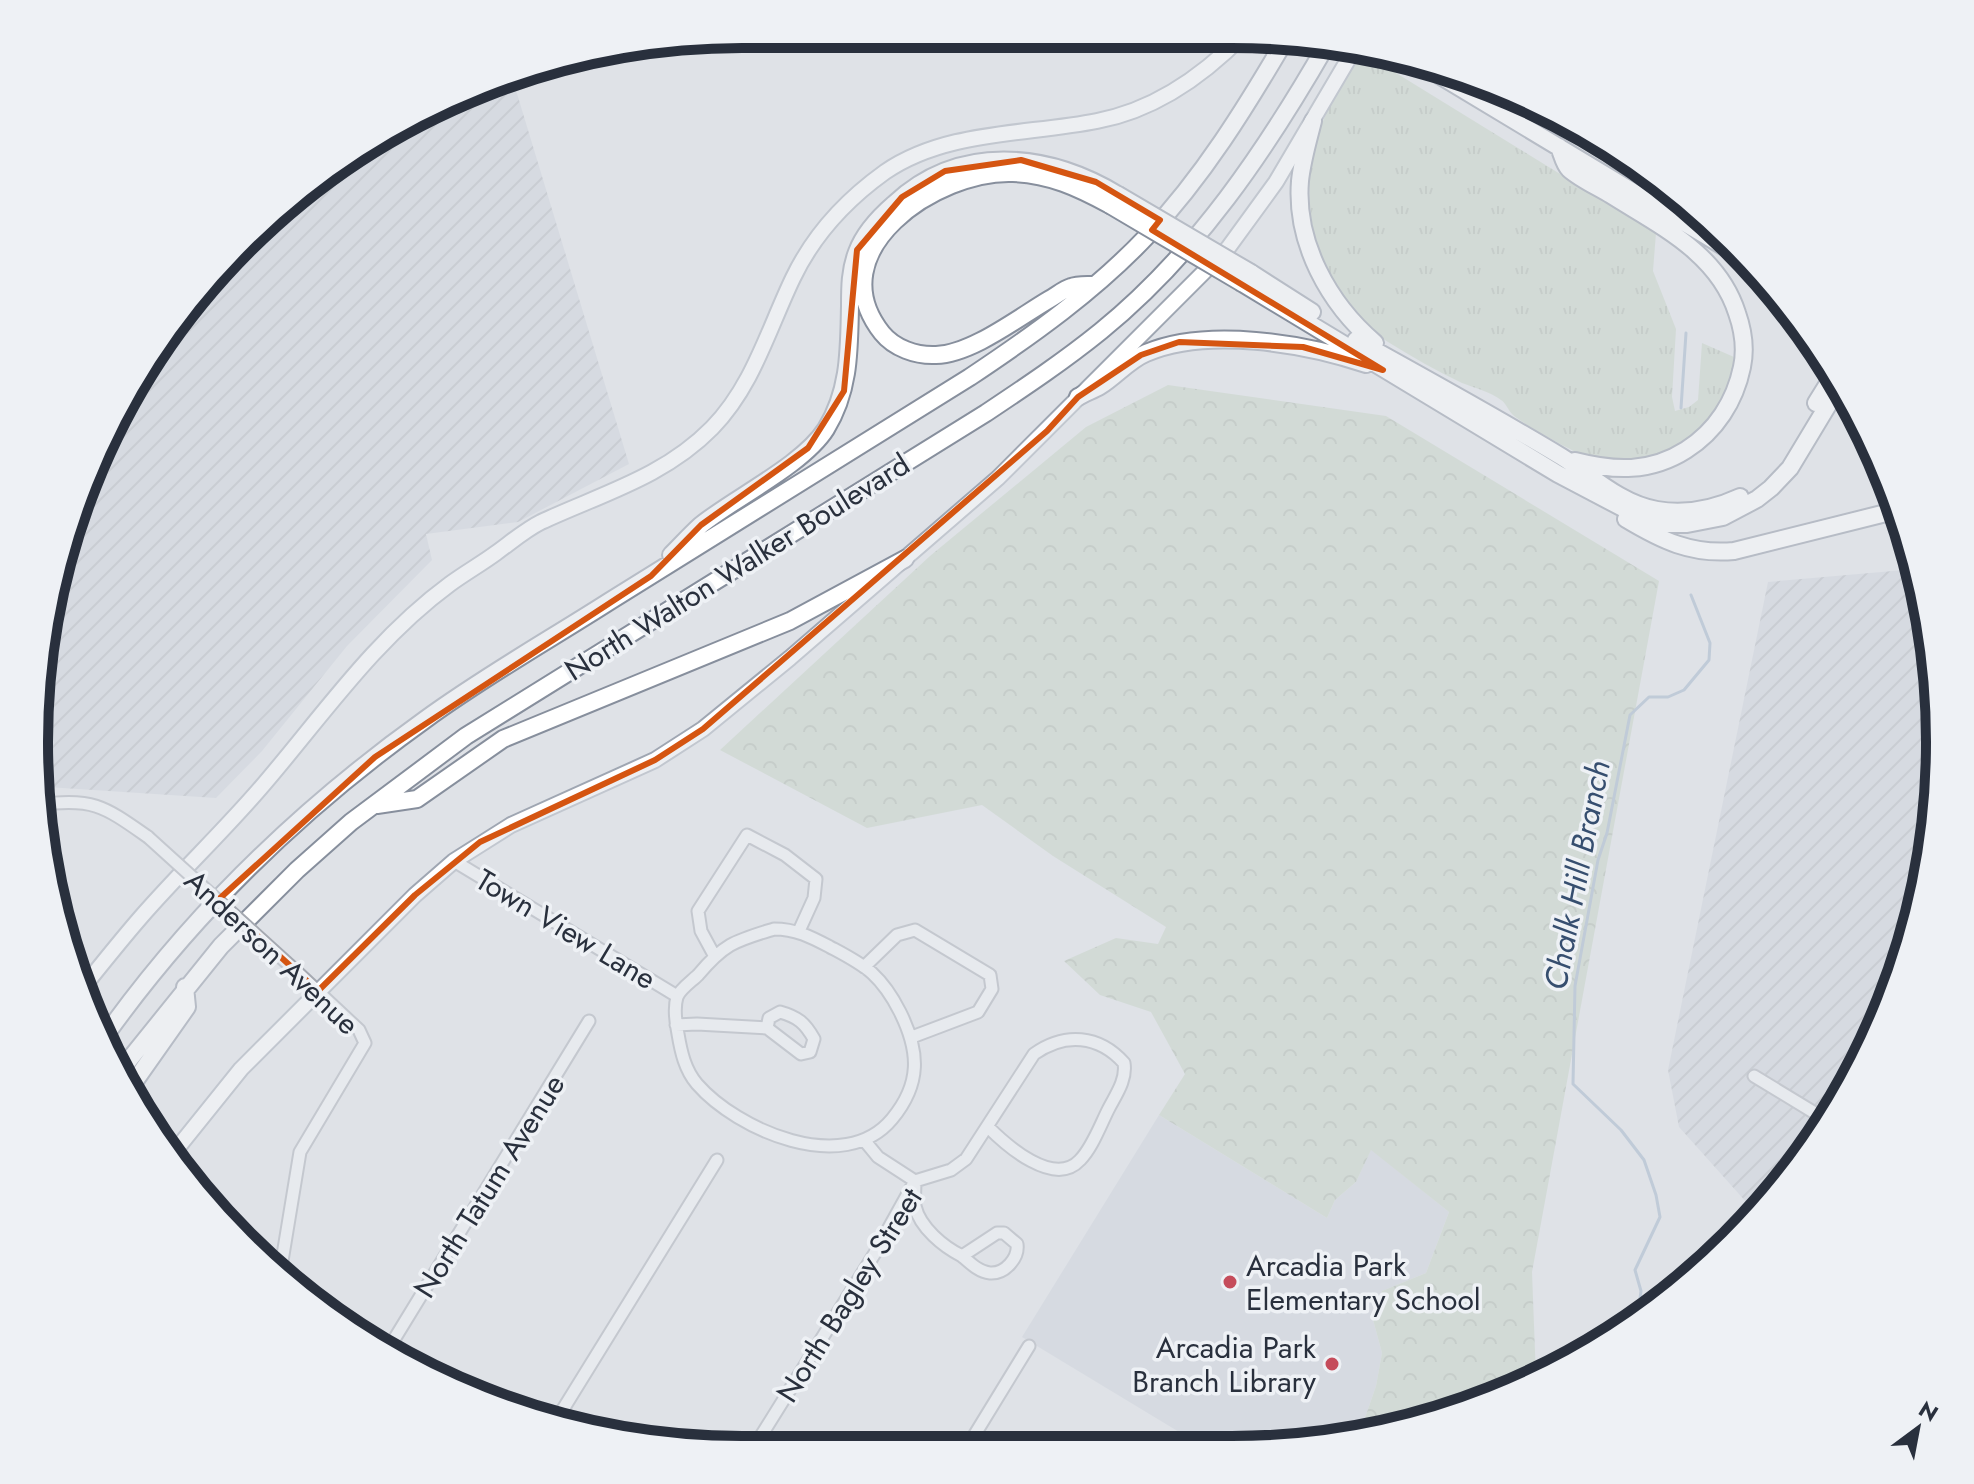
<svg xmlns="http://www.w3.org/2000/svg" width="1974" height="1484" font-family="Jost,sans-serif">
<style>
.built{fill:#cdd1d9}
.industrial{fill:url(#industrial-furrows)}
.grass{fill:url(#grass-tufts)}
.forest{fill:url(#forest-crowns)}
.lines{fill:none;stroke-linecap:round;stroke-linejoin:round}
.stream{stroke:#9cafc5;stroke-width:3}
.minor-casing{stroke:#a5a9b1;stroke-width:15}
.major-casing{stroke:#9fa6b2;stroke-width:18}
.highway-casing{stroke:#878f9d;stroke-width:20}
.minor{stroke:#f2f3f6;stroke-width:11}
.major{stroke:#fff;stroke-width:14}
.highway{stroke:#fff;stroke-width:16}
.minor-bridge-casing{stroke:#a5a9b1;stroke-width:15;stroke-linecap:butt}
.highway-bridge-casing{stroke:#878f9d;stroke-width:20;stroke-linecap:butt}
.minor-bridge{stroke:#f2f3f6;stroke-width:11}
.highway-bridge{stroke:#fff;stroke-width:16}
.marked{fill:none;stroke:#d55511;stroke-width:6;stroke-linejoin:round}
.poi-dot{fill:#c54c5b;stroke:#eef1f5;stroke-width:3}
.labels{text-anchor:middle;dominant-baseline:central;stroke-width:7;stroke-linejoin:round;paint-order:stroke}
.street-label{font-size:30px;fill:#29303d;stroke:#eef1f5}
.poi-label{font-size:30px;fill:#29303d;stroke:#eef1f5;text-anchor:start}
.water-label{font-size:32px;font-style:italic;fill:#364e6f;stroke:#eef1f5}
.rim{fill:none;stroke:#29303d;stroke-width:10}
</style>
<defs>
<pattern id="industrial-furrows" width="10" height="10" patternUnits="userSpaceOnUse" patternTransform="scale(2)"><rect width="10" height="10" fill="#cdd1d9"/><path d="M-1 1l2-2M0 10L10 0M9 11l2-2" fill="none" stroke="#b0b4bb"/></pattern>
<pattern id="grass-tufts" width="24" height="20" patternUnits="userSpaceOnUse" patternTransform="scale(2)"><rect width="24" height="20" fill="#c4d1c1"/><path d="M3 7l-1-3M5 7V3M7 7l1-3M15 17l-1-3M17 17v-4M19 17l1-3" fill="none" stroke="#a8b4a7"/></pattern>
<pattern id="forest-crowns" width="20" height="18" patternUnits="userSpaceOnUse" patternTransform="scale(2)"><rect width="20" height="18" fill="#c4d1c1"/><path d="M2 6a3 3 0 1 1 6 0M12 15a3 3 0 1 1 6 0" fill="none" stroke="#a8b4a7"/></pattern>
</defs>
<rect width="100%" height="100%" fill="#dfe2e7"/>
<path class="built" d="M1159,1115L1327,1218L1335,1200L1356,1182L1371,1149L1449,1212L1426,1273L1382,1291L1372,1316L1382,1353L1376,1386L1359,1435L1324,1444H1199L1022,1337Z"/>
<path class="industrial" d="M512,77L629,464L518,522L426,534L432,560L347,646L262,751L216,798L47,787L36,790L48,603L107,428L241,242L388,129Z
M1916,569L1926,603L1940,742L1926,880L1886,1013L1821,1135L1749,1223L1747,1203L1679,1127L1668,1070L1768,582Z"/>
<path class="grass" d="M1362,52L1656,233L1653,271L1676,329L1672,397L1675,411L1689,407L1698,400L1702,343L1734,357C1727,433 1653,482 1580,454C1567,448 1522,424 1512,414C1508,410 1506,403 1501,400C1491,392 1475,388 1462,383C1437,371 1412,357 1388,342C1318,297 1292,202 1321,126C1331,100 1348,76 1362,52Z"/>
<path class="forest" d="M1168,385L1386,416L1659,581L1532,1272L1536,1378L1502,1396L1359,1435L1376,1386L1382,1353L1372,1316L1382,1291L1426,1273L1449,1212L1371,1150L1356,1182L1335,1200L1327,1218L1159,1115L1185,1074L1151,1012L1100,995L1064,961L1116,938L1158,944L1166,927L1053,856L982,805L867,828L720,750L930,556L1086,427Z"/>
<g class="lines">
<path class="stream" d="M1681,408L1686,333
M1637,1321L1641,1291L1635,1270L1660,1217L1656,1195L1644,1160L1621,1130L1573,1084L1575,986L1598,860L1607,833L1630,715L1649,697H1668L1684,690L1709,660L1710,643L1691,595"/>
<g class="minor-casing">
<path id="minor" d="M39,805C93,797 105,807 148,837
M454,861L677,996
M774,929C796,929 811,937 830,947C845,955 859,962 872,973C884,984 893,998 900,1012C920,1052 921,1084 892,1119C844,1177 737,1130 697,1084C685,1070 681,1052 678,1034C676,1024 674,1007 677,997C680,989 692,981 698,975C725,943 735,941 774,929Z
M714,955L701,931L698,911L747,835L785,855L816,879L814,898L799,931
M864,967L897,935L915,930L990,975L992,989L978,1012L912,1037
M676,1025L697,1024L767,1028L801,1054L810,1052L814,1039C805,1023 798,1017 780,1012L769,1018L767,1028
M1754,1076L1828,1121
M864,1140L878,1157L915,1181C915,1189 914,1199 915,1206C920,1228 944,1247 962,1256
M997,1233H1004L1017,1244C1019,1258 1005,1274 990,1273C979,1272 970,1263 962,1256Z
M282,1276V1261L300,1152L365,1043L359,1030L297,972
M333,1318L392,1354
M387,1351L589,1021
M557,1419L717,1160
M756,1444L875,1253L915,1181L951,1170L966,1159L1034,1054C1065,1032 1099,1035 1124,1063C1127,1080 1115,1096 1108,1110C1100,1126 1092,1148 1080,1160C1054,1188 1006,1145 988,1127
M969,1444L1029,1346
M1180,1444L1183,1440"/>
</g>
<g class="major-casing">
<path id="major" d="M81,990C101,965 121,940 141,917C181,871 225,830 264,784C323,715 375,639 450,584C465,573 481,564 496,553C510,543 525,530 541,522C601,494 664,477 712,428C753,386 768,330 793,278C814,234 846,200 885,172C946,130 1027,135 1097,121C1155,110 1202,77 1243,35
M171,1156L241,1069L415,895L454,861L511,825L655,760L703,729L790,658L998,478L1228,248L1276,182L1355,48"/>
</g>
<g class="highway-casing">
<path id="highway" d="M1409,57L1728,249
M1313,121C1308,141 1302,161 1300,181C1295,243 1329,304 1375,343
M1559,147C1562,154 1564,164 1569,169C1580,179 1598,187 1611,195C1660,226 1718,253 1737,313C1743,330 1746,348 1742,367C1735,401 1716,431 1686,450C1650,473 1614,471 1575,461
M1251,273L1312,312
M1242,283L1558,474L1638,516L1666,524H1687L1723,517L1757,499L1771,488L1790,468L1840,385
M1095,285C1088,285 1078,284 1071,287C1064,289 1057,295 1050,299C1019,317 972,354 936,355C916,356 894,348 882,333C817,251 937,170 1013,173C1049,174 1079,188 1110,205
M1356,340C1425,378 1494,416 1562,457C1592,476 1621,504 1657,510C1686,515 1714,509 1740,497
M1078,397C1085,393 1093,390 1100,386C1116,376 1129,360 1146,353C1207,327 1304,343 1366,364
M1816,403L1834,374
M1626,519C1661,540 1691,555 1734,551L1898,510
M671,555C681,545 691,534 701,525C736,497 803,465 826,429C850,390 849,349 850,306C850,287 850,270 857,252C864,233 879,217 894,204C959,143 1047,152 1118,195
M377,805L417,799L503,739L790,621L905,559
M105,1036C193,913 303,807 426,719C485,676 549,640 610,601C730,525 850,451 970,377C1033,335 1095,291 1147,236C1203,177 1246,107 1287,37
M121,1070L221,946L297,870L351,822L466,736L986,413C1025,387 1064,361 1101,331C1197,253 1266,150 1327,44
M130,1088L187,1007L185,987"/>
</g>
<use href="#minor" class="minor"/>
<use href="#major" class="major"/>
<use href="#highway" class="highway"/>
<g class="minor-bridge-casing">
<path id="minor-bridge" d="M148,837L297,972"/>
</g>
<g class="highway-bridge-casing">
<path id="highway-bridge" d="M1118,195L1251,273
M1110,205L1242,283"/>
</g>
<use href="#minor-bridge" class="minor-bridge"/>
<use href="#highway-bridge" class="highway-bridge"/>
</g>
<path d="M0 0H1974V1484H0ZM1021,160L1096,182L1160,220L1152,230L1383,370L1303,347L1179,342L1141,355L1078,397L1047,431L703,729L655,760L480,842L415,895L318,991L218,900L375,757L651,576L701,525L808,448L844,391L857,250L902,197L945,171Z" fill="#dfe2e7" fill-opacity=".55" fill-rule="evenodd"/>
<path class="marked" d="M1021,160L1096,182L1160,220L1152,230L1383,370L1303,347L1179,342L1141,355L1078,397L1047,431L703,729L655,760L480,842L415,895L318,991L218,900L375,757L651,576L701,525L808,448L844,391L857,250L902,197L945,171Z"/>
<g class="poi-dot">
<circle cx="1230" cy="1282" r="8"/>
<circle cx="1332" cy="1364" r="8"/>
</g>
<g class="labels">
<g class="street-label">
<text transform="translate(737 567) rotate(-32)">North Walton Walker Boulevard</text>
<text transform="translate(566 929) rotate(31)">Town View Lane</text>
<text transform="translate(272 952) rotate(43)">Anderson Avenue</text>
<text transform="translate(489 1186) rotate(-58)">North Tatum Avenue</text>
<text transform="translate(849 1295) rotate(-58)">North Bagley Street</text>
</g>
<g class="poi-label">
<text x="1246" y="1265">Arcadia Park<tspan x="1246" dy="34">Elementary School</tspan></text>
<text x="1316" y="1347" text-anchor="end">Arcadia Park<tspan x="1316" dy="34">Branch Library</tspan></text>
</g>
<g class="water-label">
<text transform="translate(1577 875) rotate(-79)">Chalk Hill Branch</text>
</g>
</g>
<path d="M0 0H1974V1484H0ZM742 48H1232A694 694 0 0 1 1926 742V742A694 694 0 0 1 1232 1436H742A694 694 0 0 1 48 742V742A694 694 0 0 1 742 48Z" fill="#eef1f5" fill-rule="evenodd"/>
<path class="rim" d="M742 48H1232A694 694 0 0 1 1926 742V742A694 694 0 0 1 1232 1436H742A694 694 0 0 1 48 742V742A694 694 0 0 1 742 48Z"/>
<g transform="translate(1918 1428) rotate(32)" stroke="#eef1f5" stroke-width="6" paint-order="stroke">
<path d="M0-6L14 30L0 20L-14 30Z" fill="#29303d"/>
<text y="-12" font-size="22" font-weight="bold" text-anchor="middle" fill="#29303d">N</text>
</g>
</svg>
